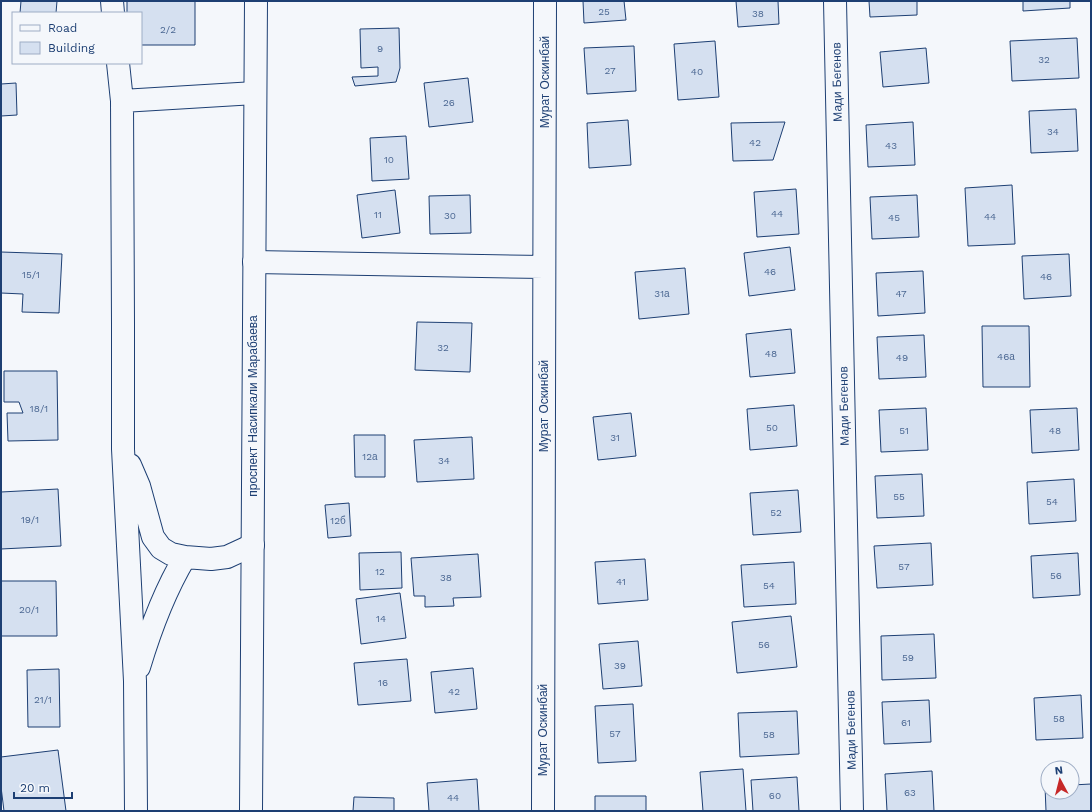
<svg xmlns="http://www.w3.org/2000/svg" width="1092" height="812" font-family="'Work Sans',sans-serif">
<style>
.building{fill:#d5e0f0;stroke:#1d3f73}
.lines{fill:none;stroke-linecap:round;stroke-linejoin:round}
.minor-casing{stroke:#1d3f73;stroke-width:24}
.major-casing{stroke:#1d3f73;stroke-width:24}
.minor{stroke:#f4f7fb;stroke-width:22}
.major{stroke:#f4f7fb;stroke-width:22}
.labels{text-anchor:middle;dominant-baseline:central;stroke-width:3;stroke-linejoin:round;paint-order:stroke}
.number-label{font-size:10px;fill:#4b6792}
.street-label{font-size:12px;fill:#1d3f73;stroke:#f4f7fb}
</style>
<rect width="100%" height="100%" fill="#f4f7fb"/>
<path class="building" d="M21,1H57L56,13H20Z
M127,1H195V45H141V13H127Z
M583,1H624L626,20L584,23Z
M736,1H778L779,24L738,27Z
M869,1H917V15L870,17Z
M1023,1H1070V8L1023,11Z
M399,28L400,68L396,82L355,86L352,77L378,76V67L361,68L360,29Z
M1077,38L1079,78L1012,81L1010,41Z
M715,41L719,97L678,100L674,44Z
M634,46L636,91L587,94L584,48Z
M926,48L929,83L883,87L880,52Z
M468,78L473,122L429,127L424,83Z
M16,83L17,115L1,116V84Z
M1076,109L1078,151L1031,153L1029,111Z
M628,120L631,165L589,168L587,123Z
M785,122L773,160L733,161L731,123Z
M913,122L915,165L868,167L866,125Z
M406,136L409,179L372,181L370,138Z
M1012,185L1015,244L968,246L965,188Z
M796,189L799,234L757,237L754,192Z
M395,190L400,233L362,238L357,195Z
M470,195L471,233L430,234L429,196Z
M917,195L919,237L872,239L870,197Z
M790,247L795,290L749,296L744,253Z
M1,252L62,254L59,313L22,312L23,294L1,293Z
M1069,254L1071,296L1024,299L1022,256Z
M685,268L689,314L639,319L635,272Z
M923,271L925,313L878,316L876,273Z
M417,322L472,323L470,372L415,370Z
M982,326H1029L1030,387H983Z
M791,329L795,373L750,377L746,334Z
M924,335L926,377L879,379L877,337Z
M4,371H57L58,440L8,441L7,413H23L19,402H4Z
M794,405L797,446L750,450L747,409Z
M926,408L928,450L881,452L879,410Z
M1077,408L1079,450L1032,453L1030,410Z
M631,413L636,456L598,460L593,417Z
M354,435H385V477H355Z
M472,437L474,479L417,482L414,440Z
M922,474L924,516L877,518L875,476Z
M1074,479L1076,521L1029,524L1027,482Z
M58,489L61,546L1,549V492Z
M798,490L801,532L753,535L750,493Z
M349,503L351,536L328,538L325,505Z
M931,543L933,585L877,588L874,546Z
M401,552L402,588L360,590L359,553Z
M1078,553L1080,595L1033,598L1031,556Z
M478,554L481,597L453,598L454,606L425,607V596H414L411,558Z
M645,559L648,600L598,604L595,562Z
M794,562L796,604L744,607L741,565Z
M1,581H56L57,636H1Z
M400,593L406,638L361,644L356,599Z
M791,616L797,667L737,673L732,622Z
M934,634L936,678L882,680L881,636Z
M638,641L642,686L603,689L599,644Z
M407,659L411,701L358,705L354,663Z
M473,668L477,709L435,713L431,672Z
M59,669L60,727H28L27,670Z
M1081,695L1083,738L1036,740L1034,698Z
M929,700L931,742L884,744L882,702Z
M633,704L636,761L598,763L595,706Z
M797,711L799,754L740,757L738,713Z
M58,750L66,811H4L1,787V757Z
M743,769L746,811H703L700,772Z
M932,771L934,811H887L885,774Z
M797,777L799,811H753L751,780Z
M477,779L479,811H429L427,783Z
M1091,784V811H1046L1045,786H1048V792H1072V785Z
M595,796H646V811H595Z
M354,797L394,798V811H353Z"/>
<g class="lines">
<g class="minor-casing">
<path id="minor" d="M112,1L113,13
M835,1L852,811
M118,63L122,101L123,324V449L135,681L136,811
M122,101L255,93
M254,262L544,267
M130,465L139,486L153,537L161,548L171,554L185,557L211,559L227,557L253,545
M139,667C151,627 164,592 185,557
M543,811L545,1"/>
</g>
<g class="major-casing">
<path id="major" d="M251,811L256,1"/>
</g>
<use href="#minor" class="minor"/>
<use href="#major" class="major"/>
</g>
<g class="labels">
<g class="number-label">
<text x="604" y="11">25</text>
<text x="758" y="13">38</text>
<text x="168" y="29">2/2</text>
<text x="380" y="48">9</text>
<text x="1044" y="59">32</text>
<text x="610" y="70">27</text>
<text x="697" y="71">40</text>
<text x="449" y="102">26</text>
<text x="1053" y="131">34</text>
<text x="755" y="142">42</text>
<text x="891" y="145">43</text>
<text x="389" y="159">10</text>
<text x="777" y="213">44</text>
<text x="378" y="214">11</text>
<text x="450" y="215">30</text>
<text x="990" y="216">44</text>
<text x="894" y="217">45</text>
<text x="770" y="271">46</text>
<text x="31" y="274">15/1</text>
<text x="1046" y="276">46</text>
<text x="662" y="293">31а</text>
<text x="901" y="293">47</text>
<text x="443" y="347">32</text>
<text x="771" y="353">48</text>
<text x="1006" y="356">46а</text>
<text x="902" y="357">49</text>
<text x="39" y="408">18/1</text>
<text x="772" y="427">50</text>
<text x="904" y="430">51</text>
<text x="1055" y="430">48</text>
<text x="615" y="437">31</text>
<text x="370" y="456">12а</text>
<text x="444" y="460">34</text>
<text x="899" y="496">55</text>
<text x="1052" y="501">54</text>
<text x="776" y="512">52</text>
<text x="30" y="519">19/1</text>
<text x="338" y="520">12б</text>
<text x="904" y="566">57</text>
<text x="380" y="571">12</text>
<text x="1056" y="575">56</text>
<text x="446" y="577">38</text>
<text x="621" y="581">41</text>
<text x="769" y="585">54</text>
<text x="29" y="609">20/1</text>
<text x="381" y="618">14</text>
<text x="764" y="644">56</text>
<text x="908" y="657">59</text>
<text x="620" y="665">39</text>
<text x="383" y="682">16</text>
<text x="454" y="691">42</text>
<text x="43" y="699">21/1</text>
<text x="1059" y="718">58</text>
<text x="906" y="722">61</text>
<text x="615" y="733">57</text>
<text x="769" y="734">58</text>
<text x="910" y="792">63</text>
<text x="775" y="795">60</text>
<text x="453" y="797">44</text>
</g>
<g class="street-label">
<text transform="translate(545 82) rotate(-90)">Мурат Оскинбай</text>
<text transform="translate(837 82) rotate(-91)">Мади Бегенов</text>
<text transform="translate(253 406) rotate(-90)">проспект Насипкали Марабаева</text>
<text transform="translate(544 406) rotate(-90)">Мурат Оскинбай</text>
<text transform="translate(844 406) rotate(-91)">Мади Бегенов</text>
<text transform="translate(543 730) rotate(-90)">Мурат Оскинбай</text>
<text transform="translate(851 730) rotate(-91)">Мади Бегенов</text>
</g>
</g>
<rect width="1092" height="812" fill="none" stroke="#1d3f73" stroke-width="4"/>
<rect x="12" y="12" width="130" height="52" fill="#f4f7fb" stroke="#9eadc5"/>
<rect x="20" y="25" width="20" height="6" fill="#f4f7fb" stroke="#9eadc5"/>
<text x="48" y="32" font-size="12" fill="#1d3f73">Road</text>
<rect x="20" y="42" width="20" height="12" fill="#d5e0f0" stroke="#9eadc5"/>
<text x="48" y="52" font-size="12" fill="#1d3f73">Building</text>
<g transform="translate(1060 780) rotate(353)"><circle r="19" fill="#f4f7fb" stroke="#9eadc5"/>
<path d="M0-3L7 15L0 10L-7 15Z" fill="#c62828"/>
<text y="-6" font-size="11" font-weight="bold" text-anchor="middle" fill="#1d3f73">N</text>
</g>
<path d="M14 792v6h58v-6" fill="none" stroke="#1d3f73" stroke-width="2"/>
<text x="20" y="792" font-size="12" fill="#1d3f73" stroke="#f4f7fb" stroke-width="3" paint-order="stroke">20 m</text>
</svg>
